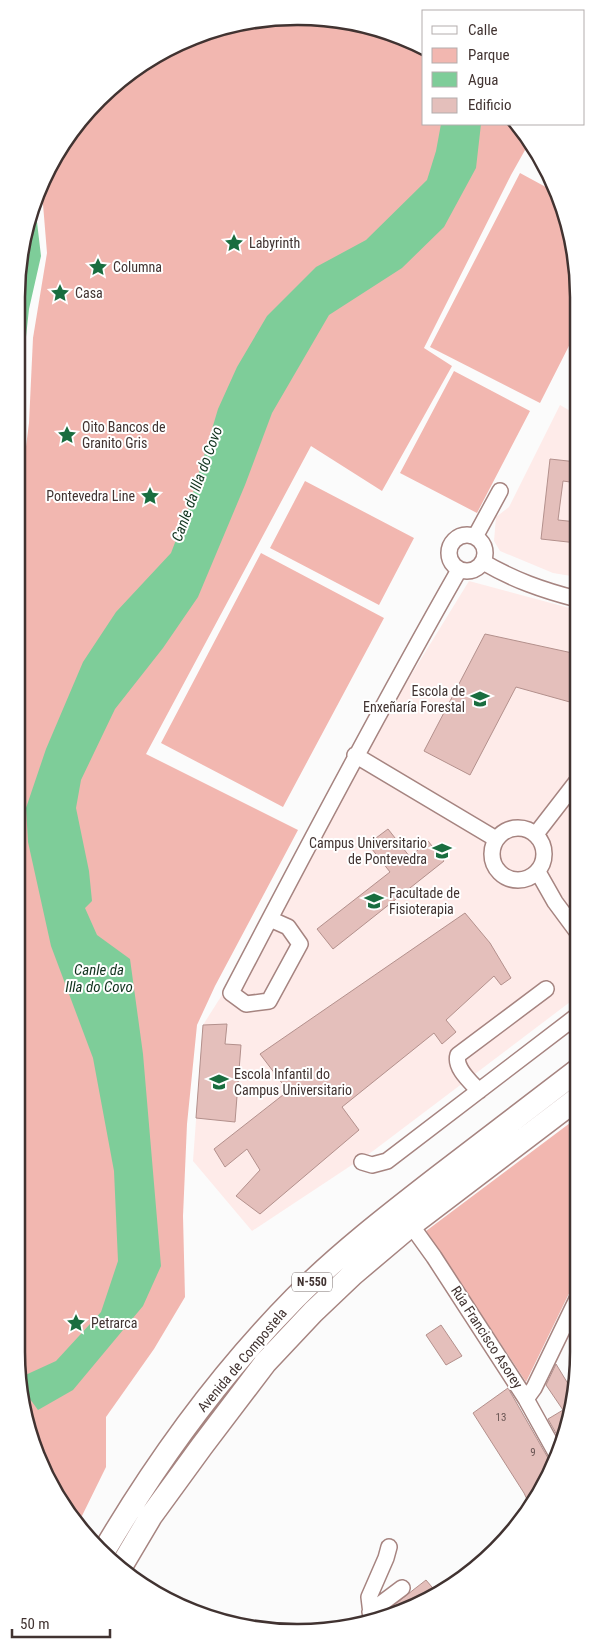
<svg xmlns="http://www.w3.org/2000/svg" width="595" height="1649" font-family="'Roboto Condensed',sans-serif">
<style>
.built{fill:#feebe9}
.green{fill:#f2b7b0}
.water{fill:#7ecd99}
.building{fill:#e4bfbb;stroke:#b3908c}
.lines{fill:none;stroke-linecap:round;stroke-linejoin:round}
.minor-casing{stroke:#a68480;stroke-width:18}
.highway-casing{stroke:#a68480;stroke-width:25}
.minor{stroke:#fff;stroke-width:15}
.highway{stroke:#fff;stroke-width:22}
.labels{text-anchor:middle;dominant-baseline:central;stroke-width:4;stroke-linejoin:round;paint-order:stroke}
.number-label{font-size:11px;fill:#6a5654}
.shield{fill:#fff;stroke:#7a706f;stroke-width:1}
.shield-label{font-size:12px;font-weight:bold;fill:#413331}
.poi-label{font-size:14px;fill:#413331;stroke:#fff;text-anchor:start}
.street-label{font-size:14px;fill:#413331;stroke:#fff}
.water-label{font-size:15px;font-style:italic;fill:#10321d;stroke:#fff}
.rim{fill:none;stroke:#413331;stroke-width:2.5}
</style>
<rect width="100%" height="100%" fill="#fbfbfb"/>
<path class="built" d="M560,405L572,412H577V577L553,573L500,551L494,541L496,517L509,507Z
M469,581L577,610L578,996L373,1151L252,1231L193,1161L203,1025L270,919L344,784Z"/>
<path class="green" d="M261,19L370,26L424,48V124H517L529,143L511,175L424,348L452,366L382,491L311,446L146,754L298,830L215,986L197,1025L187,1124L183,1216L185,1297L154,1349L106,1417V1467L78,1524L38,1459L16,1351V525L29,423L33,338L47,253L42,192L74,127L157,54Z
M520,173L555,192L576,261V332L540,403L430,347Z
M454,371L530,411L477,513L400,473Z
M305,481L414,538L379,605L270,548Z
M261,553L384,618L283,807L161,743Z
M578,1117L579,1273L526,1382L426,1231Z"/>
<path class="water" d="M441,124H481L476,168L444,227L402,268L329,315L272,413L245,485L198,597L163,648L115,709L81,780L76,808L89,871L92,901L85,908L97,935L130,959L143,1054L161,1266L143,1306L73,1390L38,1410L24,1391L21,1377L56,1361L101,1312L118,1261L114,1171L93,1058L51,946L28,842L26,808L46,749L83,662L116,612L171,553L189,506L218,409L237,367L267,316L316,267L366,240L427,180L436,151Z
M35,205L41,256L29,309L19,402L16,457V297L26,225Z"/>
<path class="building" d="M550,459L577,462V483L563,481L558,520L577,522V543L541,539Z
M485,634L577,654V704L516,687L470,775L424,751Z
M388,829L410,857L428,841L444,861L333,949L317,929L390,872L368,844Z
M465,913L490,943L511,978L501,985L494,976L446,1020L456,1032L442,1044L434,1033L342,1107L359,1130L260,1214L236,1196L260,1170L247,1149L225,1167L214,1149L288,1091L260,1054Z
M227,1024L225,1044L241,1045L235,1122L196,1118L203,1025Z
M441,1325L462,1356L446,1365L426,1335Z
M556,1364L573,1392L569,1424L561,1442L548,1419L563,1410L546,1385Z
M508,1388L548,1458L552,1461L531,1508L524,1493L473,1413Z
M426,1580L437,1593L382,1618L381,1615Z"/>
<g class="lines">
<g class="minor-casing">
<path id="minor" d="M449 553a18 18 0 1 1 36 0a18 18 0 1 1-36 0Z
M475,537L500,491
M483,562C514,580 542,590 577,599
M355,755L496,839
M492 854a26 26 0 1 1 52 0a26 26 0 1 1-52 0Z
M536,834L577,781
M538,872L555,902L578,933
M270,919L288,927L300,944L269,1001L246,1004L231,993C305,851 380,709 459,570
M479,1091C471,1082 454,1068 458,1055L546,989
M362,1162L372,1165L387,1161L578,1015
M411,1225L434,1257L526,1399L556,1453
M526,1399L534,1388L579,1295
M370,1612L402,1588
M372,1622L369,1597L386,1558L389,1547"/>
</g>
<g class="highway-casing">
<path id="highway" d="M104,1551C157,1461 222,1372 295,1298C339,1254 388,1216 437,1178C484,1142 531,1106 578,1070
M122,1565L151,1516L202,1446L265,1363L313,1312L353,1274L411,1225L578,1098"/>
</g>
<use href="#minor" class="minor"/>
<use href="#highway" class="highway"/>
</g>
<defs>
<g id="sight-bare" transform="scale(1.5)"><path d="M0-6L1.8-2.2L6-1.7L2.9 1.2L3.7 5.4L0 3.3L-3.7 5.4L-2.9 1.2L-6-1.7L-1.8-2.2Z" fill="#196d3f" stroke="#fff" stroke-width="2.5" paint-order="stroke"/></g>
<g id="university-bare" transform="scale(1.5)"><path d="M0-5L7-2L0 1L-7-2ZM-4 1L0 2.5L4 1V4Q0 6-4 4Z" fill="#196d3f" stroke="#fff" stroke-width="2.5" paint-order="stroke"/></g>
<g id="school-bare" transform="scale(1.5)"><path d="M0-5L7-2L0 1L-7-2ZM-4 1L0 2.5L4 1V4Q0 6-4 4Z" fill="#196d3f" stroke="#fff" stroke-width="2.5" paint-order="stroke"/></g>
</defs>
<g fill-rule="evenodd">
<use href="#sight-bare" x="234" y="243"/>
<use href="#sight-bare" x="98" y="267"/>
<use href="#sight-bare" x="60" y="293"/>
<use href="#sight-bare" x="67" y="435"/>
<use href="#sight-bare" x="150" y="496"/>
<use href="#university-bare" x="480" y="699"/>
<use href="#university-bare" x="442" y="851"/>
<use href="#university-bare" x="374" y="901"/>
<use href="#school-bare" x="219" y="1082"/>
<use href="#sight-bare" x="76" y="1323"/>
</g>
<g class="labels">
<g class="number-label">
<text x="501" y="1417">13</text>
<text x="533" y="1452">9</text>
</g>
<rect class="shield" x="292" y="1272.5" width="40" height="19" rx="4"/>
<g class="shield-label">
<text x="312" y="1282">N-550</text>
</g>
<g class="poi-label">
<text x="249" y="243">Labyrinth</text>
<text x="113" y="267">Columna</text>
<text x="75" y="293">Casa</text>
<text x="82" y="427">Oito Bancos de<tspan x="82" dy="16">Granito Gris</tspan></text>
<text x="135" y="496" text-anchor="end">Pontevedra Line</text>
<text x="465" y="691" text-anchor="end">Escola de<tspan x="465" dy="16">Enxeñaría Forestal</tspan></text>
<text x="427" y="843" text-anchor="end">Campus Universitario<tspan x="427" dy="16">de Pontevedra</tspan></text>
<text x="389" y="893">Facultade de<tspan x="389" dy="16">Fisioterapia</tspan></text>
<text x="234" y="1074">Escola Infantil do<tspan x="234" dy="16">Campus Universitario</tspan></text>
<text x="91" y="1323">Petrarca</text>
</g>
<g class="street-label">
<text transform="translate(487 1337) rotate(57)">Rúa Francisco Asorey</text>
<text transform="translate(242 1360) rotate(-50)">Avenida de Compostela</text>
</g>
<g class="water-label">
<text transform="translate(197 484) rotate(-70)">Canle da Illa do Covo</text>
<text x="99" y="970">Canle da<tspan x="99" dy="17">Illa do Covo</tspan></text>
</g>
</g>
<path d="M0 0H595V1649H0ZM297 25H298A272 272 0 0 1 570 297V1352A272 272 0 0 1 298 1624H297A272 272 0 0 1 25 1352V297A272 272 0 0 1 297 25Z" fill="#fff" fill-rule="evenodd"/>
<path class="rim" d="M297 25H298A272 272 0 0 1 570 297V1352A272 272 0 0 1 298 1624H297A272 272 0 0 1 25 1352V297A272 272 0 0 1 297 25Z"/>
<rect x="422" y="10" width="162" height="115" fill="#ffffff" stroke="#b3adad"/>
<rect x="432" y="26" width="25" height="8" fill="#ffffff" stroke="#b3adad"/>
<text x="468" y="35" font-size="15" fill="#413331">Calle</text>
<rect x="432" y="48" width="25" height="15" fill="#f2b7b0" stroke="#b3adad"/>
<text x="468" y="60" font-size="15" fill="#413331">Parque</text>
<rect x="432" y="72" width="25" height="15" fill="#7ecd99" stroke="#b3adad"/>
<text x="468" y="85" font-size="15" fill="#413331">Agua</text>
<rect x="432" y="98" width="25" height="15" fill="#e4bfbb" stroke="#b3adad"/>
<text x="468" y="110" font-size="15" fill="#413331">Edificio</text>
<path d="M12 1629v8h98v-8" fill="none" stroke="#413331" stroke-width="2.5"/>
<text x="20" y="1629" font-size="15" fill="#413331" stroke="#ffffff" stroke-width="4" paint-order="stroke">50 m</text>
</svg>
